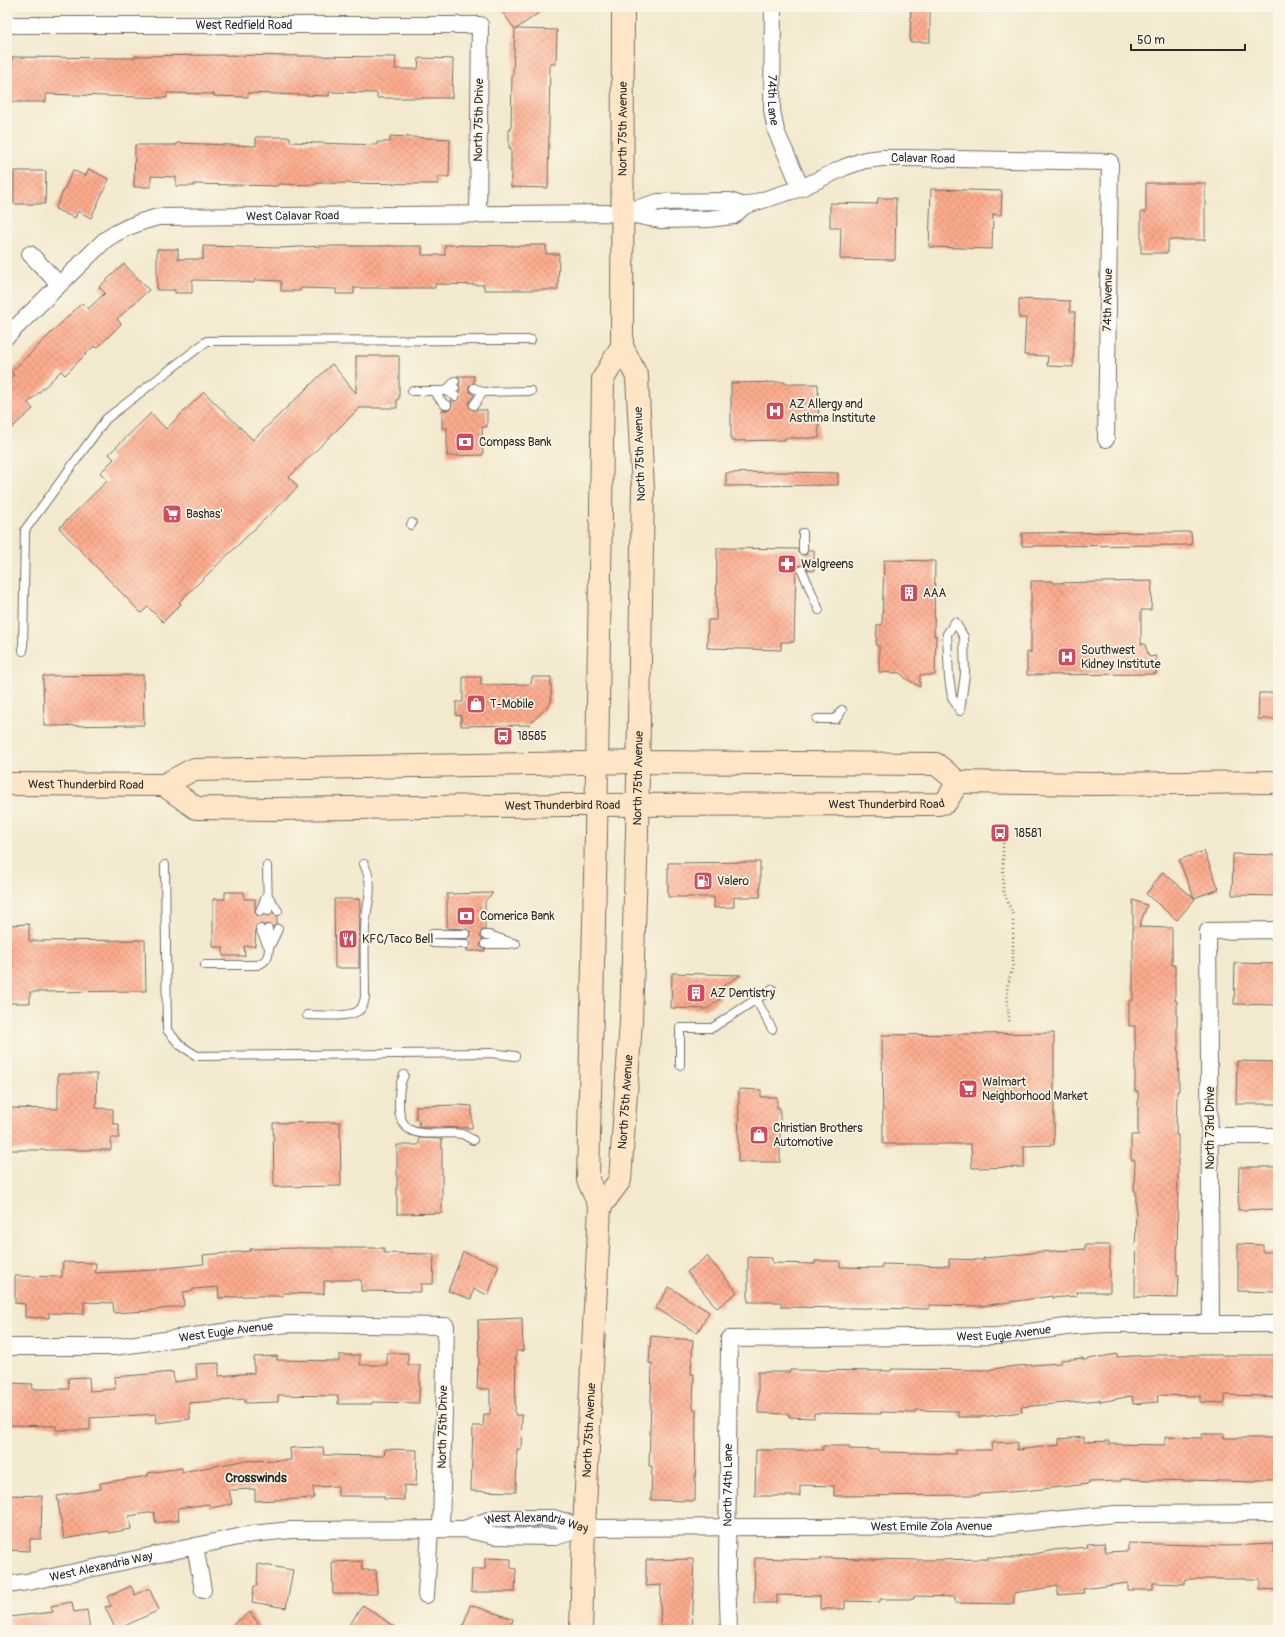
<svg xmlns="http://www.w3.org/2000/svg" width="1285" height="1637" font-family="Pangolin,sans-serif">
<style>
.building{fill:url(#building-cross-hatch)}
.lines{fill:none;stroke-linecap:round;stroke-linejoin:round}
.lane-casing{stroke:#716e64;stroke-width:10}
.street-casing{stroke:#716e64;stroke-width:18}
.secondary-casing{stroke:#716e64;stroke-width:24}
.path{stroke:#716e64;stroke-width:2.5;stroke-dasharray:1 3;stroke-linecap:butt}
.lane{stroke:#fff;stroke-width:8}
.street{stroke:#fff;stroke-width:16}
.secondary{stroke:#fee5c5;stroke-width:22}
.labels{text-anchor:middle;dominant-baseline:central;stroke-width:3.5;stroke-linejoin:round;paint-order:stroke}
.street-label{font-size:12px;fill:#2b2b2b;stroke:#fcf5e5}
.poi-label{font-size:12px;fill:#2b2b2b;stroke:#fcf5e5;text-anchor:start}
.neighbourhood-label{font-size:13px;font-weight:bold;fill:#2b2b2b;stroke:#fcf5e5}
</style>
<defs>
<pattern id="building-cross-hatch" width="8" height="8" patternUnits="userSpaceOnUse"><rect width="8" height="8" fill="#fcab8d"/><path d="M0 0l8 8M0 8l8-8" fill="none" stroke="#d8937a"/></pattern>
</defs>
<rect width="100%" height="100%" fill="#fcf5e5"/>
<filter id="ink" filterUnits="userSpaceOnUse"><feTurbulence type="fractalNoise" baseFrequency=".025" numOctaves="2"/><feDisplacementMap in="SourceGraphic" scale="8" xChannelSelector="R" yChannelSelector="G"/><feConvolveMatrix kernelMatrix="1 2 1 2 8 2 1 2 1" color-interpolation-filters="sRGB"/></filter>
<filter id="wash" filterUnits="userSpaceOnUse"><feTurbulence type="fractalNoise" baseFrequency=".012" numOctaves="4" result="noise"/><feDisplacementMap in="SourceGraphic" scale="16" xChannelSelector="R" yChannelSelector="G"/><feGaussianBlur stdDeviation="0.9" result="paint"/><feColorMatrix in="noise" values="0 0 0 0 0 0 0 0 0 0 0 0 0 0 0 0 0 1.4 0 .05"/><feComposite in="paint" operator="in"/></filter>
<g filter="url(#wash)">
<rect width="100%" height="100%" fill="#f2e9ce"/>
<g id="blocks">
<path class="building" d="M499,7H547L516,29L557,30L556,64H550L548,188L511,187V148H509V130H511L512,74H513L515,29Z
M911,7H930V42H910Z
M215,55L396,57L395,69H418L419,58L453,59L452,98H377V93L329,92V96L248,93V97L214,96V94L167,93V98L46,94V102H12V57L135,58V56Z
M390,136L450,139L449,177H438V184L316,183V185L278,184V186L194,184V186H176V177L151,176V187H134L135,145H177V143L256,146V137H290V142L377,145V142H390Z
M89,169L109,179L91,218L78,211L75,218L55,209L73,170L85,176Z
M14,171H46L45,204H14Z
M1146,183H1205V240H1168V253H1141V212H1146Z
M931,189L1002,191L1001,215L993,214L992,249L929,247Z
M878,198H896L895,260L840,259L841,228H830V203L877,204Z
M445,245L525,246V245H546V254H559L558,290H484V285L435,284V288H354V294H336V289L301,288L300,291H281V281L254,280V283L241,282V281L192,280V293H175V290H157V249H178V259H203V246L281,248L321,246H422V255H445Z
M124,264L149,290L117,319L121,324L97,348L94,346L65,375L61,371L28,403L33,409L7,432V381L14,375L11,372L82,303L88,309L105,293L99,287Z
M1019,299L1070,301V312H1075L1073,367L1047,366L1048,356L1024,355L1026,318H1019Z
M356,356H399V399H397V408H359L351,416L289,477L298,487L179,602L181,604L163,622L148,607L141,613L59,528L108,480L100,473L114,459L109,454L151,413L166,429L204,392L253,440L332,364L356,393Z
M457,376H474V383L469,386V391L474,395L469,402V407L473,410H487V427H482L483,455L447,456V428H442V410H450L452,405L451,401H455L460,398L459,392L460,389L459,385L460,380Z
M785,382V384H818L819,438H785V440L731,441V383Z
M776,472L838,473V485L726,486V473Z
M1191,532L1192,545L1022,546V533Z
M717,548L798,549V553L803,555H806L808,550H814V571L808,570L806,566L802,565L798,566L796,570L794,642H781V650L707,648L708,620H716Z
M884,560L935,561L934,636L936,635L935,675H920V687L905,678L900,673L879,672V646H876L877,625H882Z
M1031,581H1053V583L1152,581L1151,610H1141V644H1145L1149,657L1156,656V674L1027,675V652L1031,653Z
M143,675L144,725L44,726L43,676Z
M463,677H481V685L531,684L532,677H551V703L529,725L461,726V715L456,716V702H463Z
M1259,693H1278V719H1258Z
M1204,851L1219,889L1194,898L1179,860Z
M1233,854L1278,855V896L1232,895Z
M760,862V897H734V907L714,908V897H668V863Z
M1163,872L1195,899L1177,920L1146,894Z
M225,892H244V899H255V912L258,916H261L264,915L269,916L273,913L277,916V924L273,927L268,924L264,925L260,924L256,926L255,946H244L245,956H223V947H213V899H225Z
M493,893L485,901V930H482L480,935L482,940L480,944V946L485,950V951H466L471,945L468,939L471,936V932L466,929L447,928V894Z
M334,899H360L359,968H335Z
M1133,900L1147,905L1139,927L1172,928V965H1175V1001H1177V1035H1178L1179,1091H1177L1176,1135H1178V1169L1177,1275H1179L1178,1298L1135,1297L1136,1191H1134L1135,1160H1131V1135H1138V1091H1135V1026H1129V1000H1133Z
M29,924V941L145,940L146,991L30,992V1003H7V925Z
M1235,963L1278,964V1005L1234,1004Z
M672,973L741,975L720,988V999L707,1009L671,1008Z
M1054,1033V1145L1024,1146V1167L972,1168L971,1144H883L882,1035Z
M1237,1061L1278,1062V1104H1236Z
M58,1074H97L96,1108L113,1109V1124H119V1138H111V1150H8V1108L58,1109Z
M739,1089L761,1090V1097H777V1108H780V1162H738Z
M459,1105L472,1106V1128L419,1127V1120H416V1106Z
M340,1122L341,1186L274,1187L273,1123Z
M419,1138L442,1139V1213L397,1214V1145H419Z
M1239,1167H1278V1209L1238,1210Z
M1238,1244L1263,1245V1252H1278V1292L1238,1291Z
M1085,1245H1110V1292H1076L1077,1296L1052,1298V1296L982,1306L929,1305V1309L781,1307V1302H748V1257L772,1258V1263L815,1264V1261H840V1267L882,1268V1264L949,1266V1259L984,1260L983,1258L1008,1256L1038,1252L1085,1249Z
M302,1248H384V1253L434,1254L433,1284H421V1292L361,1291V1280H334V1281H324V1294L283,1293V1296H247L219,1298L218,1287L193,1289V1291L183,1292L184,1306L147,1311L114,1313L113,1303L84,1302V1314L49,1313V1318L25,1317V1304L15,1303V1276L62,1277L63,1262L96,1263L95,1273L157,1270V1269L204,1264L203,1255L250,1251V1249Z
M463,1252L499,1265L488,1295L474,1289L471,1299L448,1291Z
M707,1256L737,1292L717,1308L687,1272Z
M669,1287L709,1312L697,1333L656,1308Z
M522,1318L523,1351H516L515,1415H522L521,1449H517L516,1492L471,1491L473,1426H483L484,1414H490V1389H477L478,1365H479L478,1320Z
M651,1336L693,1340L691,1374H694L693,1409H696L695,1501L651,1500L652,1466H649L652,1364L649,1363Z
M387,1353H408V1365H420L419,1403L372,1402V1404H338V1396L278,1395V1402L245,1403V1399L189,1403L190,1419L157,1423L156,1414L90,1418V1430H56V1426L9,1425L10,1383L33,1384L32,1389H69L68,1378L89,1377L90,1391L115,1389L114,1377L173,1372L174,1382L197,1379L196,1364L219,1363V1376L254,1373V1357L277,1356V1360L339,1361V1355H360V1365H387Z
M1117,1354V1357L1151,1355H1278V1398L1265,1397V1396L1225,1395V1403L1200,1402V1396L1157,1395L1158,1402L1133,1404L1132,1396L1100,1402V1400L1021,1407L1022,1412L982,1417H958V1411L915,1410V1413L881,1412V1414L814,1413V1418L789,1417V1414L758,1413V1372H790V1370L891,1371V1369L991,1370V1369L1016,1366L1061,1363V1360L1083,1358V1360Z
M1202,1434H1224V1438H1278V1480H1256V1482L1190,1480V1481L1121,1479V1481L1089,1482V1484L1023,1491L980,1494V1495L834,1496V1486L800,1485V1496H755L756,1450H823V1446H849V1449L879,1450V1452L956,1454V1450H992L991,1443L1017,1442V1450L1059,1445V1439L1084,1437V1442L1109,1441V1444L1165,1445V1437L1202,1438Z
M323,1447L324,1455L384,1456L385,1449L417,1450L416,1486L404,1485V1500L384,1499V1496H338V1486L313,1487L314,1498L277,1500L255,1501V1489L229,1490L232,1504L210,1508L209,1504L178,1508L179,1520L156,1523L154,1512L129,1516L131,1529L109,1533L108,1531L64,1539L57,1496L101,1489L100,1483L148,1476V1473L182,1468V1472L242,1461L291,1460L290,1448Z
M9,1495L42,1496L41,1539H30V1551L8,1550Z
M1104,1543L1106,1552L1128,1551V1543L1229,1546L1274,1544L1273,1553H1278V1590L1260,1589V1579H1185V1584L1153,1583V1590H1128V1583L1083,1589L1084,1593L1058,1595V1586L1014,1593V1604L955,1603V1597L914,1596V1599H880V1602L845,1601V1609H820V1596L777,1595V1603H754L755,1558L821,1560V1558L921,1560L988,1559V1557L1014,1558L1054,1550L1088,1547L1087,1544Z
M485,1558L511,1559V1568L516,1569L515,1592H471L472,1569H485Z
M693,1559L694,1585L692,1630H660L661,1585L646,1586V1560Z
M362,1561V1570H376L377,1594H333L332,1562Z
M258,1564L293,1570L286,1608L252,1602L254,1586H257Z
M131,1586L135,1595L149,1588L159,1610L116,1630L105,1607L111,1606L107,1597Z
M72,1602L74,1612L87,1610L90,1630H10L9,1617L53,1612L51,1606Z
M363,1605L399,1630H346Z
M470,1605L513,1619L510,1630H462Z
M250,1612L263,1630H225Z"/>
</g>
</g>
<g filter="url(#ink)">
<use href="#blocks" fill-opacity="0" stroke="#716e64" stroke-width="1"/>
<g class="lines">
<g class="lane-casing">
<path id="lane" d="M455,381L446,391L455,396
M474,388L483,392L531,391
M412,391H446L455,388
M433,391L445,405H447
M474,405L483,392
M411,525L412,523
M803,550V533
M802,570L819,610
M955,622L964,637L965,674L960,711L952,697L949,678L947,634Z
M23,651L25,530L106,419L207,341L531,340
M817,719H836L842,710
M165,865L167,1030L180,1045L197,1056L491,1053L515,1056
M267,866L268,911
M268,896L278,911
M260,911L266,897
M260,929L267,944
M432,934H466
M485,935H489L516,944
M433,943L466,944
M485,944H510
M270,946L278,929
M205,965H257C274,960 268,944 268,929
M756,999L772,1029
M307,1015C319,1015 348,1018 358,1011C363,1008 364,1003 365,997C365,974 364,951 365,928C366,902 376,890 364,864
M680,1065V1028H712L772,989
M404,1075C399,1085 399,1094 399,1105C399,1145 436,1130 462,1134C465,1135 469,1138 473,1140"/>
</g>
<g class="street-casing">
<g id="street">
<path id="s1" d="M773,7L772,110L776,131L801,188"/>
<path id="s2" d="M7,25H480L478,215"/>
<path d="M626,212L658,202L730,201L744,206"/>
<path d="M30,254L59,284"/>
<path id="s3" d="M7,336L105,240C122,228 138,222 158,217L623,213L660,220L708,219L733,216L744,206L801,188L845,167L865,160L882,158H906L1110,162L1106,439"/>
<path d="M1210,1136H1278"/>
<path d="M1211,1324L1208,931L1278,930"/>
<path id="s4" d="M7,1347H114L252,1328L288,1324L446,1326L441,1529"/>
<path id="s5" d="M464,1529L494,1518H554L584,1528L991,1526L1115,1514L1278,1513"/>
<path d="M195,1546L203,1590"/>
<path id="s6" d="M7,1585L33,1581L252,1534L291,1530L464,1529L495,1536L555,1537L584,1528"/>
<path d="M426,1595L430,1529"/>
<path id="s7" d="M729,1630L727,1575L729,1339L999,1336L1074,1326L1105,1324H1278"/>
</g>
</g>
<g class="secondary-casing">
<g id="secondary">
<path id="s8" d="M7,784L164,785L192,770L638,762L936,764L958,782L1091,784L1278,782"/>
<path id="s9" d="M164,785L196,808L276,809L567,805L939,804L946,802L958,782"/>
<path id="s10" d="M600,1207L620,1180L631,1021L637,833L643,489L637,377L622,346L623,7"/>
<path id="s11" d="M581,1630L584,1528L600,1207L588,1180L596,835L603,379L622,346"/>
</g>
</g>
<path class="path" d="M1003,831V890L1013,915V965L1007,988L1008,1010L1010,1024"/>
<use href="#lane" class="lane"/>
<use href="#street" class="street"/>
<use href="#secondary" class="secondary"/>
</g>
</g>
<defs>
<g id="hospital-square" transform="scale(1)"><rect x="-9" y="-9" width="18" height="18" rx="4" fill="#d1495b" stroke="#fcf5e5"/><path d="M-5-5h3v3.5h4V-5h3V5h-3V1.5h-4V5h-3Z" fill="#fff"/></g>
<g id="bank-square" transform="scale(1)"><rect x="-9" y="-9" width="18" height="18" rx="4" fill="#d1495b" stroke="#fcf5e5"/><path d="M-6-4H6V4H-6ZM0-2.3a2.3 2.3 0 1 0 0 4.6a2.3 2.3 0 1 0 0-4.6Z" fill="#fff"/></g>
<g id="supermarket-square" transform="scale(1)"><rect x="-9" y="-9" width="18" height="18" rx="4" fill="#d1495b" stroke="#fcf5e5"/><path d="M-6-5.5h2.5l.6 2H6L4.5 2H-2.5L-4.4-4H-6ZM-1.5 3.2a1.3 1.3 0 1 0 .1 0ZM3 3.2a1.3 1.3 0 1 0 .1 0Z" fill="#fff"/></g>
<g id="pharmacy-square" transform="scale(1)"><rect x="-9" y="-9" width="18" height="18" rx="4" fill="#d1495b" stroke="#fcf5e5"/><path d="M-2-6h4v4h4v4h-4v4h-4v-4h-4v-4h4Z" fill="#fff"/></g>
<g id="building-square" transform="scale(1)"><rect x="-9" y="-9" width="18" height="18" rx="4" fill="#d1495b" stroke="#fcf5e5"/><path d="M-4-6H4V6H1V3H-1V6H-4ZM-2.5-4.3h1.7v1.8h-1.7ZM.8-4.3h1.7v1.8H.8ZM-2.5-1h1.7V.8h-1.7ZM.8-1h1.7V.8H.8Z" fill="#fff"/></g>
<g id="shop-square" transform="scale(1)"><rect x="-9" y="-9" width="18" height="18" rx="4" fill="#d1495b" stroke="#fcf5e5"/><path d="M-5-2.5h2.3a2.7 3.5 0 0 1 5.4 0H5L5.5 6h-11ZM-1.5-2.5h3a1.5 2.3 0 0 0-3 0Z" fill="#fff"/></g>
<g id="bus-square" transform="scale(1)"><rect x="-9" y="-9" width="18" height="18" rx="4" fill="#d1495b" stroke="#fcf5e5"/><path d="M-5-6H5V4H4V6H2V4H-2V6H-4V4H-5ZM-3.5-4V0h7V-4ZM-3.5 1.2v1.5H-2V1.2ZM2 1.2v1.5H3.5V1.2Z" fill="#fff"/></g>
<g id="fuel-square" transform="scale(1)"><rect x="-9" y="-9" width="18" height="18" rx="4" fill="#d1495b" stroke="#fcf5e5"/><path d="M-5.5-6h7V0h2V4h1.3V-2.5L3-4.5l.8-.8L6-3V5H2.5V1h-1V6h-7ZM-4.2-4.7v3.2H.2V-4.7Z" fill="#fff"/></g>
<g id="restaurant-square" transform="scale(1)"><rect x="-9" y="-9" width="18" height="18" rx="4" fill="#d1495b" stroke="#fcf5e5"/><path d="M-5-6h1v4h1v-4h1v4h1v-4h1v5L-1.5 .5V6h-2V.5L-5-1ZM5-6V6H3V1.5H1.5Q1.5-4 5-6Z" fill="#fff"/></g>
</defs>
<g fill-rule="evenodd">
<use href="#hospital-square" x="775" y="411"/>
<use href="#bank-square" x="465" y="442"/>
<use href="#supermarket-square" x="172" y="514"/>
<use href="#pharmacy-square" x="787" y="564"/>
<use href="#building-square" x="909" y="593"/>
<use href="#hospital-square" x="1067" y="657"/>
<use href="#shop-square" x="476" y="704"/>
<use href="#bus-square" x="503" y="736"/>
<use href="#bus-square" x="1000" y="833"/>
<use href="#fuel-square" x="703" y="881"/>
<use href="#bank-square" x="466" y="916"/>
<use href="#restaurant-square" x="348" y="939"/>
<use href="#building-square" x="696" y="993"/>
<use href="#supermarket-square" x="968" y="1089"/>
<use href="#shop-square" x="759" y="1135"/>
</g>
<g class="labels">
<g class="street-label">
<text stroke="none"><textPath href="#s2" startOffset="237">West Redfield Road</textPath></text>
<text stroke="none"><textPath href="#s1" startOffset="93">74th Lane</textPath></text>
<text transform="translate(479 120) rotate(-89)">North 75th Drive</text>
<text stroke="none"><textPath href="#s10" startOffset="1089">North 75th Avenue</textPath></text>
<text stroke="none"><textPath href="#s3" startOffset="974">Calavar Road</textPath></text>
<text stroke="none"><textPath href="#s3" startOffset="330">West Calavar Road</textPath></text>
<text transform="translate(1108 300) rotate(-89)">74th Avenue</text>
<text transform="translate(640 454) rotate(-92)">North 75th Avenue</text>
<text stroke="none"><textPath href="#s10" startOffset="436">North 75th Avenue</textPath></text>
<text stroke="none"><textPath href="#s8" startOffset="79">West Thunderbird Road</textPath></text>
<text stroke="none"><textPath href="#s9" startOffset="730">West Thunderbird Road</textPath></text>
<text stroke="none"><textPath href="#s9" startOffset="406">West Thunderbird Road</textPath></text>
<text stroke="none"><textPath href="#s10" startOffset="112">North 75th Avenue</textPath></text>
<text transform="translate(1210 1128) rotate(-90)">North 73rd Drive</text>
<text stroke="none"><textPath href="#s4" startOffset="220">West Eugie Avenue</textPath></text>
<text stroke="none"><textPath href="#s7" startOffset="566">West Eugie Avenue</textPath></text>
<text transform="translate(443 1427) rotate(-89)">North 75th Drive</text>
<text stroke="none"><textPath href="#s11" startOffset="200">North 75th Avenue</textPath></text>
<text stroke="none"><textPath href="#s7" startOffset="145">North 74th Lane</textPath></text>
<text stroke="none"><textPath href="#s5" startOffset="471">West Emile Zola Avenue</textPath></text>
<text stroke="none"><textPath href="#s5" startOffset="75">West Alexandria Way</textPath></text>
<text stroke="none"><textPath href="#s6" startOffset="96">West Alexandria Way</textPath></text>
</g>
<g class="poi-label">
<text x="789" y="404">AZ Allergy and<tspan x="789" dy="14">Asthma Institute</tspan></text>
<text x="479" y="442">Compass Bank</text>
<text x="186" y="514">Bashas'</text>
<text x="801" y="564">Walgreens</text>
<text x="923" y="593">AAA</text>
<text x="1081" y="650">Southwest<tspan x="1081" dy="14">Kidney Institute</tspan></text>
<text x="490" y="704">T-Mobile</text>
<text x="517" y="736">18585</text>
<text x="1014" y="833">18581</text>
<text x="717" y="881">Valero</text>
<text x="480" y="916">Comerica Bank</text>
<text x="362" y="939">KFC/Taco Bell</text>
<text x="710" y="993">AZ Dentistry</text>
<text x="982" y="1082">Walmart<tspan x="982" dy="14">Neighborhood Market</tspan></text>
<text x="773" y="1128">Christian Brothers<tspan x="773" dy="14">Automotive</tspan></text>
</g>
<g class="neighbourhood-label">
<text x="256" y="1478">Crosswinds</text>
</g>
</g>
<rect width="1285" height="1637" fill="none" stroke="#fcf5e5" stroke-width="24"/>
<path d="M1131 44v6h114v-6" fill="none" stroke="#2b2b2b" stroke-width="2"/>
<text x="1137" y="44" font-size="12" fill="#2b2b2b" stroke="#fcf5e5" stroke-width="3" paint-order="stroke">50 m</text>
</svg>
